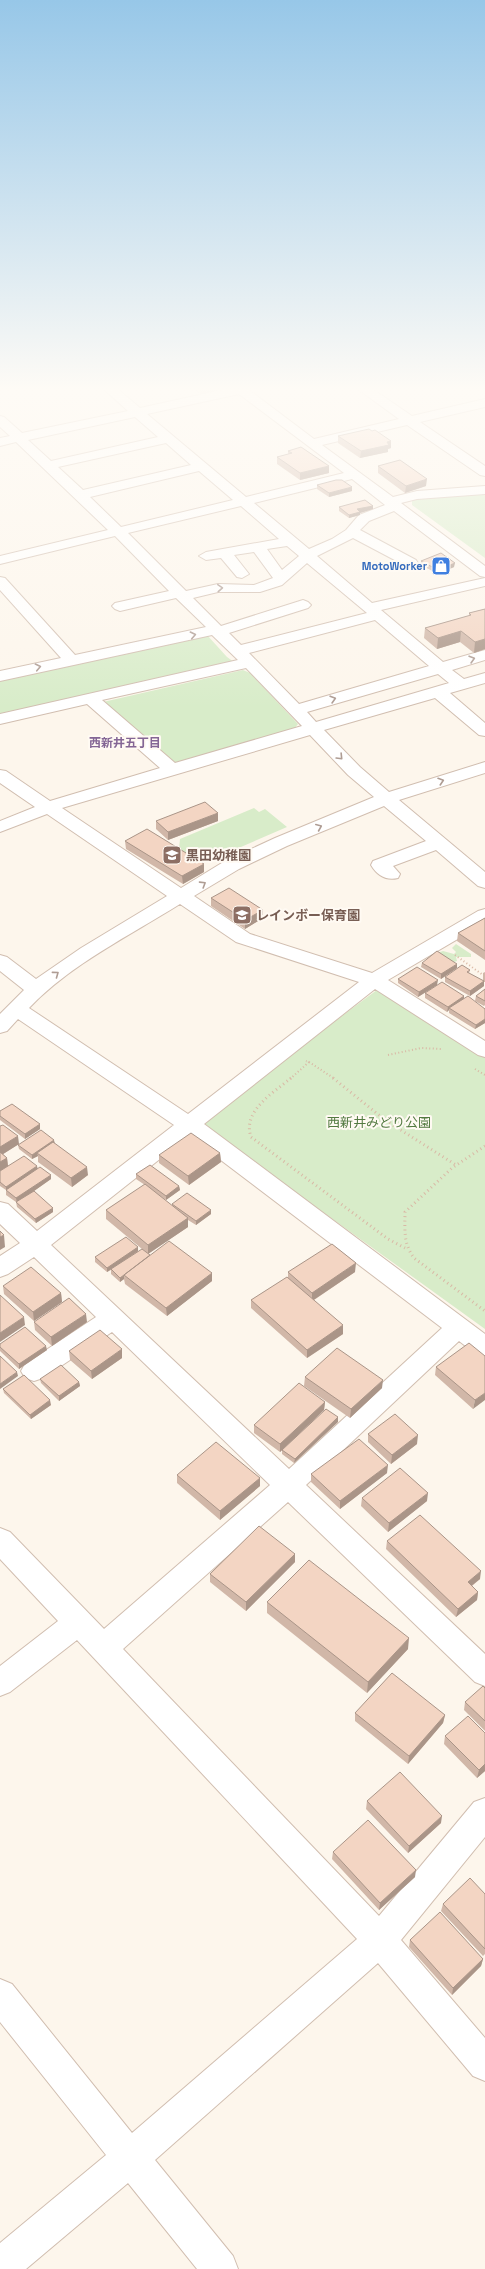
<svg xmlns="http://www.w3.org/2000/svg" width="485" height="2269" font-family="'Space Grotesk','Noto Sans JP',sans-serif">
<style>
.green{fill:#d8ecc9}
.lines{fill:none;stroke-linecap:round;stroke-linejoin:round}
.minor-casing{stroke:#d1beb0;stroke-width:2}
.path-far1{stroke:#d9b8a5;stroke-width:2;stroke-dasharray:1 2.5;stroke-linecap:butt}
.path{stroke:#d9b8a5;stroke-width:3;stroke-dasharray:1 3.5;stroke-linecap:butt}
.minor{fill:#fff;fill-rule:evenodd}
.wall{fill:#d1b7a8}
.shaded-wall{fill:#aa9588}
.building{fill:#f3d5c3;stroke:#aa9588}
.oneway{stroke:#af9d94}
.labels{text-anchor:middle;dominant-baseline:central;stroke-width:4;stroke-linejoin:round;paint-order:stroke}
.far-shop-label{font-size:11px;font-weight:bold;fill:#366cbe;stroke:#fffaf3;text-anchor:end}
.far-neighbourhood-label{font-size:12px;font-weight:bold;fill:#846695;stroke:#fffaf3}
.education-label{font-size:13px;font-weight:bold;fill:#785e54;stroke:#fffaf3;text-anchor:start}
.park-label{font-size:13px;fill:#537a41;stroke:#fffaf3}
</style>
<rect width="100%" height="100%" fill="#fdf6ec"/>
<path class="green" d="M485,493V558L412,505V499L437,495Z
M207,635L227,657L234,662L0,715V680Z
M243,670L250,673L298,724L294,729L180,763L171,761L103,702Z
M254,808L259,812L265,809L287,827L220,856L213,854L198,862L179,849L180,839Z
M456,944L471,954V957H456L457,961L451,963L437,953L443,951L454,954L456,952L452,948Z
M377,990L485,1057V1329L198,1122Z"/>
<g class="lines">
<g class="minor-casing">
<path id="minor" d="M105,390H119L140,408L222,390H249L314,439L399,419L359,390H374L412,416L485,399V407L420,422L485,466V476L480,475L407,425L322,445L393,497L417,491L485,486V494L417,499L401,503L485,566V577L480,576L394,511L369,521L360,530L416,560L418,563L416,566H406L353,538L317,556L372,603L485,578V586L381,610L443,662L485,650V660L452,670L464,679L485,673V683L450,693L485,723V736L479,735L435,698L324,730L360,767L389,792L485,762V773L399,800L485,872V888L478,886L436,850L393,866L400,874L398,878C386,881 377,875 371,865L373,861L426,841L384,806L287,846L239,869L194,896L250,934L372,973L478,911L485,909V923L388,980L485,1041V1057L478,1055L375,989L204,1124L485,1334V1357L476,1354L459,1341L306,1485L485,1654V1686L475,1682L288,1502L123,1649L379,1916L474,1802L485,1798V1837L401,1940L485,2038V2081L473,2076L378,1963L155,2160L233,2256L238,2269H197L128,2183L26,2269H0V2243L106,2155L0,2022V1979L12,1984L132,2133L357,1939L77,1640L10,1692L0,1696V1666L58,1621L0,1559V1528L10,1532L104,1629L270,1485L112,1332L43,1378L34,1381L25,1378L21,1371L25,1364L96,1317L34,1257L8,1274L0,1277V1256L20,1243L0,1224V1202L8,1204L37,1231L174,1125L18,1019L7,1031L0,1033V1014L24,990L0,971V955L7,957L36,979L81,948L167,896L47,814L0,832V821L35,807L0,783V770L6,771L50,801L160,768L87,704L0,724V714L238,660L212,635L0,681V671L61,658L0,590V577L5,578L75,655L206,627L176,598L120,611L115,609L112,606L115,603L169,591L115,536L0,564V556L108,530L16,442L0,446V438L10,436L0,427V416L4,417L22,433L128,411ZM239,394L344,473L246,497L147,414ZM135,417L158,437L51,461L28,440ZM166,443L191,465L83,490L58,467ZM199,471L233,500L121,527L90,497ZM352,479L385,505L359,515L346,530L332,539L309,549L254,503ZM241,506L279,539L206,552L199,556L206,560L221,558L237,577L242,578L249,574L234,555L254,552L273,578L254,585L218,584L186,591L128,533ZM287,546L299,556L282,570L267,549ZM307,563L367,613L241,645L229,633L308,608L311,605L308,602L303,600L221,626L193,598L218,592H260L282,585ZM375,620L429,666L299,704L249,653ZM246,668L302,726L175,763L102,700ZM438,674L449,683L316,722L307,712ZM310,735L348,775L374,797L275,838L225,861L181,888L62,808ZM180,904L236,942L359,982L188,1114L29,1008C71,964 129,936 180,904ZM189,1136L442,1328L289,1469L51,1245Z"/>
</g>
<path class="path-far1" d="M455,955L483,975
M388,1055L421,1048L442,1049
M309,1062L335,1079
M475,1069L485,1075
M290,1079L309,1062L306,1061"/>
<path class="path" d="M291,1078C273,1093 242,1111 251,1137L388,1239L405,1248
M333,1078L385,1120L456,1165
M485,1146L452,1168L405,1212C405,1230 403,1243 414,1258L485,1311"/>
<use href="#minor" class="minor"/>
</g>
<path class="wall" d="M195,390H217L216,391L201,394Z
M372,431L391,441V448L388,449V452L360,458L338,443V436Z
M288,451L329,473L300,480L277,464V457L288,454Z
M378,466L426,486L405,493L378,473Z
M317,485L352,491L329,497L317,489Z
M373,506V509L360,513V515L349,518L339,511V507Z
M421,561L454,567L438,574L421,565Z
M485,609V649L474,653L460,642L437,649L424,638L425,628L469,616V613Z
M156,821H218L168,840L156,829Z
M125,841L204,872L183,884L126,849Z
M211,898L263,910V918L245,929L211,906Z
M485,918V960L457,941L458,933Z
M422,963L457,968L441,979L421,967Z
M470,970L469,973L483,981V973L485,972V982H484V986L470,996L445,982V977Z
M398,979L437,985L418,997L398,983Z
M485,989V1005L484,1006L475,1001L476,996Z
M425,993L464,996V999L485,1009V1023L475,1029L449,1013V1010L447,1012L425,998Z
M0,1111L40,1129L25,1139L0,1120Z
M0,1126L19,1144L3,1154L7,1158L8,1166L38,1169L51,1175V1179L34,1191L53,1212L36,1223L17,1207L16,1202L6,1195V1190L0,1186Z
M54,1143L88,1175L72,1187L38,1162V1156L32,1159L19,1149L18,1145Z
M220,1153L221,1162L189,1185L159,1163V1155Z
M136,1174L179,1186L180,1190L166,1200L160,1196L172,1206V1204L211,1214L196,1225L188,1220V1227L148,1254L106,1219V1210L145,1185L136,1179Z
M138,1247V1251L150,1255L212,1281L167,1316L125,1284L124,1279L120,1282L111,1274V1270L107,1272L95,1262V1257Z
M288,1272H355L314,1300L343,1334L307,1358L251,1308V1300L288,1278Z
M3,1286L61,1293L62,1302L34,1321L4,1294Z
M34,1322H87L52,1346L35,1330Z
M0,1344L47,1350L19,1369L0,1351Z
M69,1351L122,1358L92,1379L70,1360Z
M485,1356L473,1409L435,1375L436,1367Z
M305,1377L382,1388L350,1418L304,1386Z
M40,1379L79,1382L80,1386L59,1401L41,1383Z
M3,1389L51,1405L31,1419L4,1393Z
M325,1402L324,1410L280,1452L254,1433V1425Z
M338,1422L294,1463L282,1454V1450Z
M368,1434L417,1444L391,1464L368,1442Z
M387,1473L340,1509L311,1482V1474Z
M177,1475L260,1478V1486L220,1520L177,1483Z
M362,1498L427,1501L388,1532L361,1506Z
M387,1541L480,1579L472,1586L478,1592L477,1600L456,1617L386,1549Z
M295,1554V1562L246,1611L210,1582V1574Z
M267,1602L408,1649L367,1693L267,1613Z
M485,1688V1731L464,1710L465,1702Z
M355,1713L445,1715L443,1723L408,1764L355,1721Z
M445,1736L485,1771L477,1778L444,1744Z
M367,1801L441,1823L408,1853L366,1809Z
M333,1852L415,1877L379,1910L332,1859Z
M485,1894V1954L483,1956L441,1911L443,1904Z
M410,1940L483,1959L481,1966L452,1995L409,1947Z"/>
<path class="shaded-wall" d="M203,390H217L216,391L201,394V391Z
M391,441V448L388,449V452L360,458L361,451Z
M329,466V473L300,480V473Z
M427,479L426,486L405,493L406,486Z
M352,487V491L329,497V493Z
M373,506V509L360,513V515L349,518V515L357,509Z
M455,563L454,567L438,574V570Z
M461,631L460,642L437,649L438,638Z
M485,639V649L474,653L475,642Z
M218,813V821L168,840V832Z
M204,864V872L183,884L182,876Z
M263,910V918L245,929V920Z
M457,964V968L441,979V974Z
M438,980L437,985L418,997L419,992Z
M484,981V986L470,996V991Z
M464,996V1001L449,1008V1010L447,1012L448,1007Z
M485,1019V1023L475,1029L476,1025Z
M40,1124V1129L25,1139V1134Z
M18,1136L19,1144L0,1156V1147Z
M54,1140L55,1144L37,1153L38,1156L32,1159V1155Z
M220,1153L221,1162L189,1185L188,1176Z
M7,1158L8,1166L0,1172V1162Z
M37,1166L38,1170L6,1191V1187Z
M87,1167L88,1175L72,1187L71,1178Z
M51,1175V1179L17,1203L16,1198Z
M179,1186L180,1190L166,1200V1196Z
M53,1208V1212L36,1223L35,1219Z
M211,1210V1214L196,1225V1221Z
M188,1218V1227L148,1254V1245Z
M4,1235L5,1247L0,1250V1237Z
M138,1247V1251L107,1272V1268Z
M151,1256L124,1275V1279L120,1282V1278Z
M356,1263L355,1272L312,1301V1293Z
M212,1273V1281L167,1316L166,1308Z
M61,1293L62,1302L34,1321L33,1312Z
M86,1314L87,1322L52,1346L51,1337Z
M24,1317L25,1325L0,1342V1333Z
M343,1325V1334L307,1358V1350Z
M46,1346L47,1350L19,1369V1364Z
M122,1349V1358L92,1379L91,1371Z
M17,1372L18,1376L0,1389V1384Z
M383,1380L382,1388L350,1418L351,1409Z
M79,1382L80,1386L59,1401V1396Z
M485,1393V1400L473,1409L475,1400Z
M50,1400L51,1405L31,1419L30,1415Z
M325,1402L324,1410L280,1452V1444Z
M338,1417V1422L294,1463L295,1459Z
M418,1435L417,1444L391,1464L392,1455Z
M388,1465L387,1473L340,1509V1501Z
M260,1478V1486L220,1520V1511Z
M428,1493L427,1501L388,1532L389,1523Z
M295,1554V1562L246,1611V1602Z
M481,1571L480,1579L466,1590L468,1582Z
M478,1592L477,1600L456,1617L458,1609Z
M409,1638L408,1649L367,1693L368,1682Z
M445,1715L443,1723L408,1764L409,1756Z
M485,1764V1771L477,1778L479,1770Z
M442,1816L441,1823L408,1853L409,1846Z
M416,1870L415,1877L379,1910L380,1903Z
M483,1959L481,1966L452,1995L453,1988Z"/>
<path class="building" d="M369,429L372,431L375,430L391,441L387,442L389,445L361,451L338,436Z
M301,447L329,466L300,473L277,457L292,453L288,451Z
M400,460L427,479L406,486L378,466Z
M336,480H342L352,487L329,493L317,485Z
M365,500L373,506L357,509L360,512L349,515L339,507Z
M441,553L455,563L438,570L421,561Z
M485,609V639L475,642L461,631L438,638L425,628L471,615L469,613Z
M205,802L218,813L168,832L156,821Z
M147,829L204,864L182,876L125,841Z
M229,888L263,910L245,920L211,898Z
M485,918V951L458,933Z
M437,951L457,964L441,974L422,963Z
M462,965L470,970L467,972L484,981L470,991L445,977Z
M417,967L438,980L419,992L398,979Z
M442,982L464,996L448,1007L425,993Z
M485,989V1001L476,996Z
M468,996L485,1009V1019L476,1025L449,1008Z
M12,1104L40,1124L25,1134L0,1116V1111Z
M3,1125L18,1136L0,1147V1126Z
M41,1130L54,1140L32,1155L18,1145Z
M191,1133L220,1153L188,1176L159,1155Z
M53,1142L87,1167L71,1178L37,1153Z
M0,1152L7,1158L0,1162Z
M24,1156L37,1166L6,1187L0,1182V1171Z
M150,1165L179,1186L166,1196L136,1174Z
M40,1167L51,1175L16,1198L6,1190Z
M145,1184L188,1218L148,1245L106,1210Z
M34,1191L53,1208L35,1219L16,1202Z
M187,1193L211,1210L196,1221L172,1204Z
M0,1231L4,1235L0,1237Z
M126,1237L138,1247L107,1268L95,1257Z
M169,1241L212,1273L166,1308L124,1275Z
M332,1244L356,1263L312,1293L288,1272Z
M142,1249L150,1255L120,1278L111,1269Z
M31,1267L61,1293L33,1312L3,1286Z
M287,1277L343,1325L307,1350L251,1300Z
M0,1295L24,1317L0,1333Z
M69,1298L86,1314L51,1337L34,1322Z
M25,1327L46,1346L19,1364L0,1347V1344Z
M100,1330L122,1349L91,1371L69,1351Z
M469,1343L485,1356V1393L475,1400L436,1367Z
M337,1348L383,1380L351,1409L305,1377Z
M0,1356L17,1372L0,1384Z
M61,1365L79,1382L59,1396L40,1379Z
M24,1375L50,1400L30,1415L3,1389Z
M299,1383L325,1402L280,1444L254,1425Z
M326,1409L338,1417L295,1459L282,1450Z
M395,1414L418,1435L392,1455L368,1434Z
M359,1439L388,1465L340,1501L311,1474Z
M216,1442L260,1478L220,1511L177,1475Z
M400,1468L428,1493L389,1523L362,1498Z
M420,1515L481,1571L468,1582L478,1592L458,1609L387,1541Z
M259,1526L295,1554L246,1602L210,1574Z
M309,1560L409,1638L368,1682L267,1602Z
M392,1673L445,1715L409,1756L355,1713Z
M483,1686L485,1688V1721L465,1702Z
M468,1716L485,1733V1764L479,1770L445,1736Z
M400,1772L442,1816L409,1846L367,1801Z
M368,1820L416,1870L380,1903L333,1852Z
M470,1878L485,1894V1949L443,1904Z
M440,1912L483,1959L453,1988L410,1940Z"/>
<defs><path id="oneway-chevron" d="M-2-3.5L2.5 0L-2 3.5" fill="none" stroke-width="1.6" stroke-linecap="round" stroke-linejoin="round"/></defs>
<g class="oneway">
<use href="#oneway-chevron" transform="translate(220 588) rotate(-4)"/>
<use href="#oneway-chevron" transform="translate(193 635) rotate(-12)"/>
<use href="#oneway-chevron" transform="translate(472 659) rotate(-16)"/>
<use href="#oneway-chevron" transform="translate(38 667) rotate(-12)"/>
<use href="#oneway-chevron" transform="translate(333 699) rotate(-16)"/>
<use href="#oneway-chevron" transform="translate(340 757) rotate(46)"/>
<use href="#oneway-chevron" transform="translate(441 781) rotate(-18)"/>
<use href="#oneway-chevron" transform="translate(319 827) rotate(-23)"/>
<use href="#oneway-chevron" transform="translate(203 884) rotate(-32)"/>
<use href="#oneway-chevron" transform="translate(56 974) rotate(-36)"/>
</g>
<linearGradient id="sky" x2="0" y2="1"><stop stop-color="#97c7e8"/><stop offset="0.55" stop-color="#fefbf6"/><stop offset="1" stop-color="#fefbf6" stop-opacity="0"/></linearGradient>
<rect width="485" height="708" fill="url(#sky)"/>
<defs>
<g id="shop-square" transform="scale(1)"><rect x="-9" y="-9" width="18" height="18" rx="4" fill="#3f7fe0" stroke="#fffaf3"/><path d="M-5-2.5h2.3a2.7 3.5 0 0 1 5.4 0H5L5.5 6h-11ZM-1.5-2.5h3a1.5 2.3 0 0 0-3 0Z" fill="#fff"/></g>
<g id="school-square" transform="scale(1)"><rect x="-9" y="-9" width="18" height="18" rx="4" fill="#8d6e63" stroke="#fffaf3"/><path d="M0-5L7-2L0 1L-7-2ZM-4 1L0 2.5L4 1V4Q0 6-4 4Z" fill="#fff"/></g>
</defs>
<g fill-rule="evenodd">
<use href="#shop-square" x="441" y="566"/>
<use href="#school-square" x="172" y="855"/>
<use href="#school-square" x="242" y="915"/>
</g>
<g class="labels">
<g class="far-shop-label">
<text x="427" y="566">MotoWorker</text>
</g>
<g class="far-neighbourhood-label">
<text x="125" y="743">西新井五丁目</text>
</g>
<g class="education-label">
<text x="186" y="855">黒田幼稚園</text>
<text x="256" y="915">レインボー保育園</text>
</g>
<g class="park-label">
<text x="379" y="1122">西新井みどり公園</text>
</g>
</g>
</svg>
